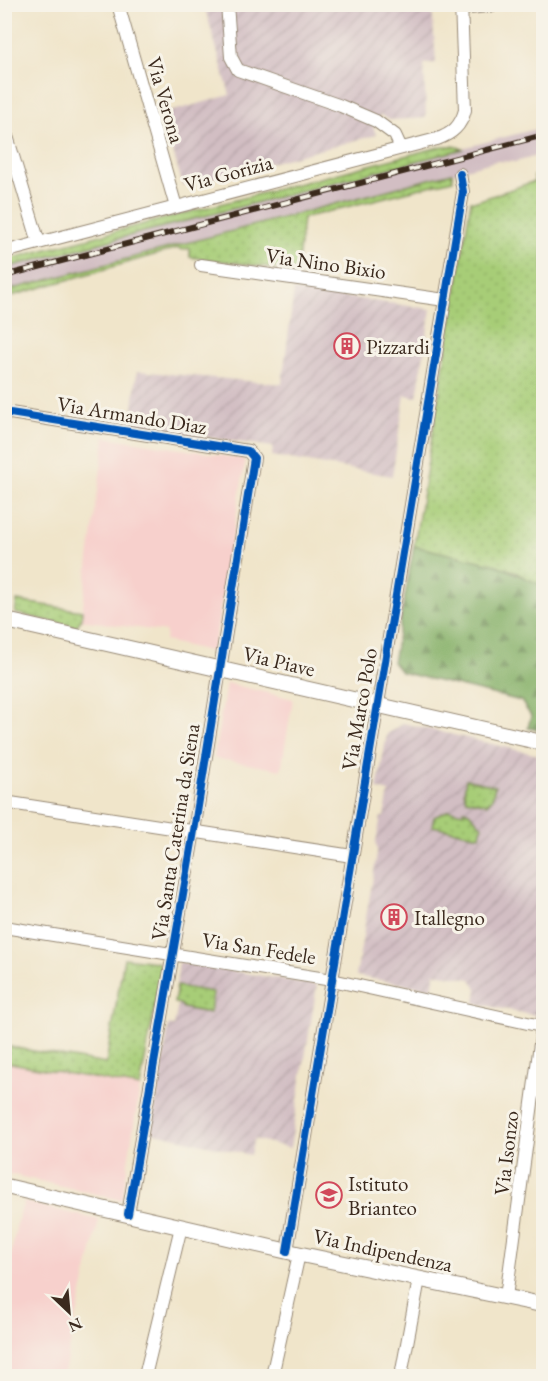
<svg xmlns="http://www.w3.org/2000/svg" width="548" height="1381" font-family="'EB Garamond',serif">
<style>
.built{fill:#f7d0cc}
.industrial{fill:url(#industrial-furrows)}
.railway{fill:#d2bec3}
.green{fill:url(#green-dots);stroke:#717c4a;stroke-width:1.5}
.forest{fill:url(#forest-firs);stroke:#606d43;stroke-width:1.5}
.lines{fill:none;stroke-linecap:round;stroke-linejoin:round}
.minor-casing{stroke:#968874;stroke-width:14}
.tertiary-casing{stroke:#968874;stroke-width:17}
.minor{stroke:#fff;stroke-width:12}
.tertiary{stroke:#fff;stroke-width:15}
.rail-casing{stroke:#3b2a1e;stroke-width:6}
.rail{stroke:#f7f3e8;stroke-width:4;stroke-dasharray:11;stroke-linecap:butt}
.cycleway-casing{stroke:#f7f3e8;stroke-width:11}
.cycleway{stroke:#0057b8;stroke-width:8}
.labels{text-anchor:middle;dominant-baseline:central;stroke-width:6;stroke-linejoin:round;paint-order:stroke}
.street-label{font-size:21px;fill:#3b2a1e;stroke:#f7f3e8}
.poi-label{font-size:21px;fill:#3b2a1e;stroke:#f7f3e8;text-anchor:start}
</style>
<defs>
<pattern id="industrial-furrows" width="10" height="10" patternUnits="userSpaceOnUse" patternTransform="scale(1.5)"><rect width="10" height="10" fill="#d2bec3"/><path d="M-1 1l2-2M0 10L10 0M9 11l2-2" fill="none" stroke="#b5a3a7"/></pattern>
<pattern id="green-dots" width="8" height="8" patternUnits="userSpaceOnUse" patternTransform="scale(1.5)"><rect width="8" height="8" fill="#a7cd77"/><path d="M2 2h.1M6 6h.1" fill="none" stroke="#91b066" stroke-width="1.8" stroke-linecap="round"/></pattern>
<pattern id="forest-firs" width="22" height="20" patternUnits="userSpaceOnUse" patternTransform="scale(1.5)"><rect width="22" height="20" fill="#85b068"/><path d="M5 1l3.5 6h-7zM16 11l3.5 6h-7z" fill="#6e8f55"/></pattern>
</defs>
<rect width="100%" height="100%" fill="#f7f3e8"/>
<filter id="ink" filterUnits="userSpaceOnUse"><feTurbulence type="fractalNoise" baseFrequency=".0167" numOctaves="2"/><feDisplacementMap in="SourceGraphic" scale="12" xChannelSelector="R" yChannelSelector="G"/><feConvolveMatrix kernelMatrix="1 2 1 2 8 2 1 2 1" color-interpolation-filters="sRGB"/></filter>
<filter id="wash" filterUnits="userSpaceOnUse"><feTurbulence type="fractalNoise" baseFrequency=".008" numOctaves="4" result="noise"/><feDisplacementMap in="SourceGraphic" scale="24" xChannelSelector="R" yChannelSelector="G"/><feGaussianBlur stdDeviation="1.35" result="paint"/><feColorMatrix in="noise" values="0 0 0 0 0 0 0 0 0 0 0 0 0 0 0 0 0 1.4 0 .05"/><feComposite in="paint" operator="in"/></filter>
<g filter="url(#wash)">
<rect width="100%" height="100%" fill="#f0e5ca"/>
<path class="built" d="M105,437L243,459L245,463L213,652L165,641L166,632L81,620Z
M226,683L293,699L281,770L214,758Z
M5,1062L140,1087L122,1200L5,1173Z
M24,1202L99,1220L63,1376H5V1287L17,1222Z"/>
<path class="industrial" d="M204,5H432L436,63L424,64L426,118L390,120L380,115L373,126L376,135L183,186L162,114L230,95Z
M294,290L431,309L417,397L405,395L392,476L272,456L273,447L131,426L137,371L282,384Z
M403,723L543,756L544,985L537,1016L475,1003L477,989L471,979L435,973L432,989L356,976L377,854V846H375L381,817H384L389,792L377,789L387,734Z
M179,962L317,985L290,1148L254,1139L250,1155L151,1132L169,1025L174,1026L178,1004L174,1003Z"/>
<path class="railway" d="M543,127V154L516,162L496,161L5,291V268Z"/>
<path class="green" d="M443,146H455L463,149L5,268V260Z
M543,170V586L533,583L514,571L414,546L471,201H477L535,181L534,176Z
M452,173L453,180L303,218L297,271L190,257V248L182,250L178,248L5,298V291Z
M17,601L82,611L81,620L76,627L15,613Z
M466,779L495,786L492,799L487,804L466,799L464,792Z
M449,810L463,813L464,810L469,812L482,826L480,836L432,826L434,817Z
M124,958L157,962L162,967L140,1087L5,1062V1046L106,1064Z
M177,986L213,992L210,1013L183,1008L180,1004L174,1003Z"/>
<path class="forest" d="M414,546L497,565L543,586V731L528,728L531,716L521,701L401,672L393,662Z"/>
</g>
<g filter="url(#ink)">
<g class="lines">
<g class="minor-casing">
<path id="minor" d="M118,4L176,207
M227,4L231,57L238,70L341,106L376,121L395,135L401,148
M461,9L504,4
M4,126L39,243
M4,252L437,139C452,134 461,126 465,110L461,4
M201,265L445,300
M4,412L248,451L254,458L194,831L128,1214
M4,802L352,856
M4,927L332,980L541,1026
M287,1251L463,192L460,174
M506,1297L544,1014
M145,1376L181,1227
M272,1376L299,1254
M401,1376L419,1279"/>
</g>
<g class="tertiary-casing">
<path id="tertiary" d="M4,620L544,743
M4,1186L299,1254L544,1305"/>
</g>
<use href="#minor" class="minor"/>
<use href="#tertiary" class="tertiary"/>
<g class="rail-casing">
<path id="rail" d="M4,276L544,135"/>
</g>
<use href="#rail" class="rail"/>
<g class="cycleway-casing">
<path id="cycleway" d="M4,412L248,451L254,458L194,831L128,1214
M287,1251L463,192L460,174"/>
</g>
<use href="#cycleway" class="cycleway"/>
</g>
</g>
<defs>
<g id="building-ring" transform="scale(1.35)"><circle r="9.5" fill="#f7f3e8" stroke="#d1495b" stroke-width="1.5"/><path d="M-4-6H4V6H1V3H-1V6H-4ZM-2.5-4.3h1.7v1.8h-1.7ZM.8-4.3h1.7v1.8H.8ZM-2.5-1h1.7V.8h-1.7ZM.8-1h1.7V.8H.8Z" fill="#d1495b"/></g>
<g id="school-ring" transform="scale(1.35)"><circle r="9.5" fill="#f7f3e8" stroke="#d1495b" stroke-width="1.5"/><path d="M0-5L7-2L0 1L-7-2ZM-4 1L0 2.5L4 1V4Q0 6-4 4Z" fill="#d1495b"/></g>
</defs>
<g fill-rule="evenodd">
<use href="#building-ring" x="347" y="346"/>
<use href="#building-ring" x="394" y="917"/>
<use href="#school-ring" x="329" y="1195"/>
</g>
<g class="labels">
<g class="street-label">
<text transform="translate(166 100) rotate(74)">Via Verona</text>
<text transform="translate(228 173) rotate(-15)">Via Gorizia</text>
<text transform="translate(326 263) rotate(8)">Via Nino Bixio</text>
<text transform="translate(132 415) rotate(9)">Via Armando Diaz</text>
<text transform="translate(279 661) rotate(13)">Via Piave</text>
<text transform="translate(359 709) rotate(-80)">Via Marco Polo</text>
<text transform="translate(175 832) rotate(-81)">Via Santa Caterina da Siena</text>
<text transform="translate(259 948) rotate(9)">Via San Fedele</text>
<text transform="translate(506 1153) rotate(-83)">Via Isonzo</text>
<text transform="translate(383 1250) rotate(12)">Via Indipendenza</text>
</g>
<g class="poi-label">
<text x="366" y="346">Pizzardi</text>
<text x="414" y="917">Itallegno</text>
<text x="348" y="1183">Istituto<tspan x="348" dy="24">Brianteo</tspan></text>
</g>
</g>
<rect width="548" height="1381" fill="none" stroke="#f7f3e8" stroke-width="24"/>
<g transform="translate(69 1312) rotate(154)" stroke="#f7f3e8" stroke-width="4.5" paint-order="stroke">
<path d="M0-4.5L10 22L0 15L-10 22Z" fill="#3b2a1e"/>
<text y="-9" font-size="16" font-weight="bold" text-anchor="middle" fill="#3b2a1e">N</text>
</g>
</svg>
